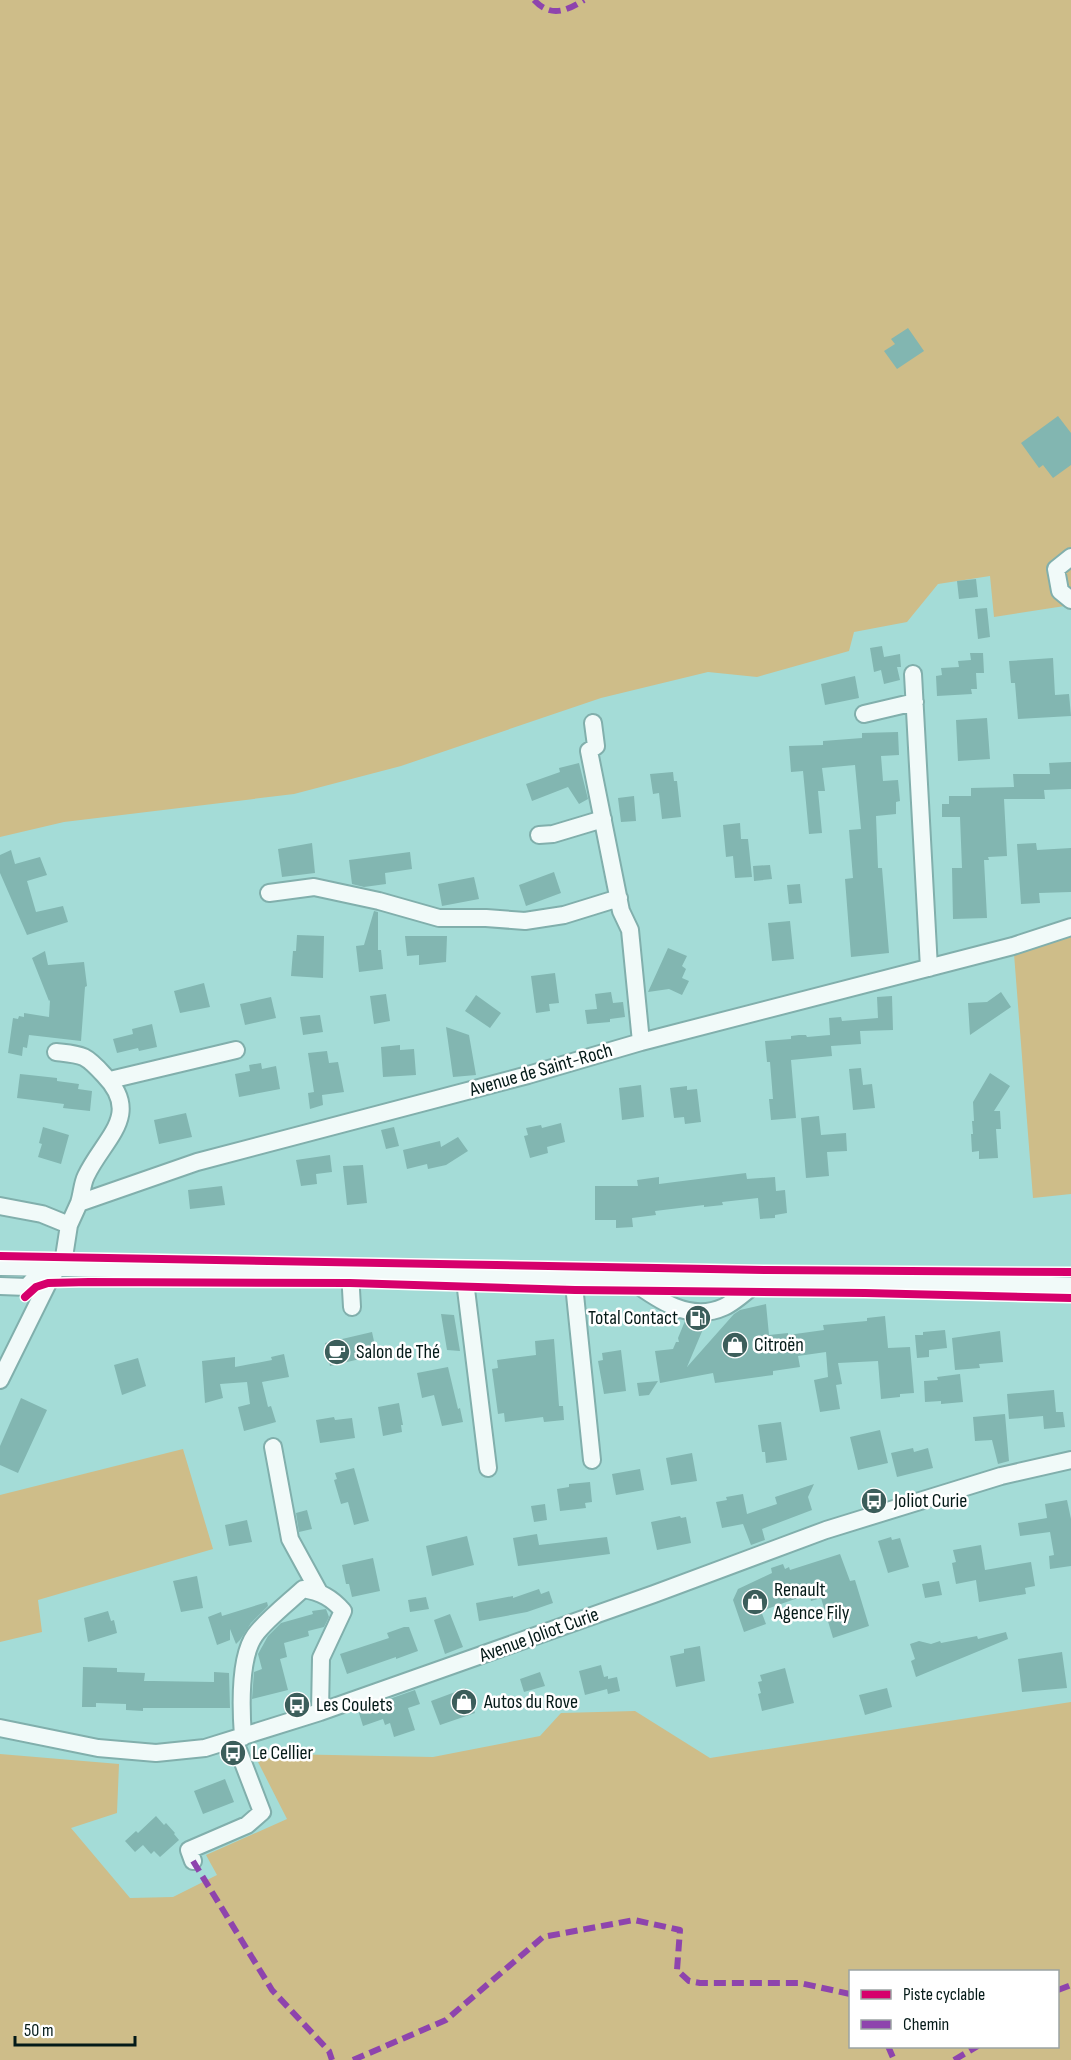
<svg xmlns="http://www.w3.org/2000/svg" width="1071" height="2060" font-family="'Sofia Sans Condensed',sans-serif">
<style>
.green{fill:#cebd89;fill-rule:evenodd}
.building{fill:#82b6b1}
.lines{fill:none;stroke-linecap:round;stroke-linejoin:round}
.minor-casing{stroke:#81afac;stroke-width:20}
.major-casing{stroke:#81afac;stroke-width:22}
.minor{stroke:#f1faf9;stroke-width:16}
.major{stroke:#f1faf9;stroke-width:20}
.quiet{stroke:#8e44ad;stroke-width:6;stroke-dasharray:12 6;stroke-linecap:butt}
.cycleway-casing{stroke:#fff;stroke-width:11}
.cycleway{stroke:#d6006c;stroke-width:8}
.labels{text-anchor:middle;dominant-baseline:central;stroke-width:5;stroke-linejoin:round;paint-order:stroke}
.street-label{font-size:20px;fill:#041a18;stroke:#fff}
.poi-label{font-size:20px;fill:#041a18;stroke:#fff;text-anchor:start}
</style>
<rect width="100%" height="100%" fill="#a4dcd7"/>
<path class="green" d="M0,0H1071V605L994,617L990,576L938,584L907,622L854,632L849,651L757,677L708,672L601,698L401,766L294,794L64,822L0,837Z
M1071,918V1194L1033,1198L1013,941Z
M183,1449L213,1549L38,1600L42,1632L0,1642V1495Z
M1071,1702V2060H0V1754L119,1764L117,1813L71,1828L130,1898L173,1897L217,1875L206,1855L287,1819L258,1762L281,1754L433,1757L540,1736L561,1713L635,1711L710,1758ZM850,1972H1058V2046H850Z"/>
<path class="building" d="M908,328L924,351L897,369L884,351L895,344L891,339Z
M1058,416L1071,433V465L1053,478L1043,465L1039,468L1021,443Z
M976,579L978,597L959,599L957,581Z
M987,608L990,637L978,639L975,609Z
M882,646L884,657L900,654L901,667H897L900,680L884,684L881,670L874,672L870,648Z
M970,653H983L984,673H976L977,689H971L972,694L937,696L936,676L942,675L941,668L959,667L958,661L971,660Z
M1053,658L1055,695L1069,694L1071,716L1018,719L1015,683H1011L1009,661Z
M855,676L859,698L825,705L821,684Z
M987,718L990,759L958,761L956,720Z
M898,732L899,755L881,756L883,781L898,780L900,801L896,802V814L876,816L878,868H882L889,953L851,957L845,879L853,878L849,830L861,829L855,765L822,768L825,791H818L822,833L809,834L803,771L791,772L789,746L823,745V741L862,738V733Z
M1071,762V789L1044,790L1045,799H1004L1007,856L988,857L989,860H984L987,918L953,919L952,868H962L960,817H942V804H949V796H971V788L1014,787L1013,774H1050L1049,763Z
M579,763L588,799L579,804L568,787L532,801L526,784L560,772L559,768Z
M673,772L674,781H677L681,817L662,819L659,793L653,794L650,774Z
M634,796L636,821L621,822L618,798Z
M740,823L741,839H748L752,877L735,878L733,856L726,857L723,825Z
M312,843L315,873L282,877L278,849Z
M1036,843L1037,850L1071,848V892L1039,893L1040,903L1021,904L1017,844Z
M11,850L15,864L40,857L47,875L27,881L36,912L63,906L68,922L27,935L0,873V855Z
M410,852L412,869L385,873L386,884L364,887L352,884L349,860Z
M770,865L772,879L754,881L753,866Z
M554,872L561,893L526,906L519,885Z
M474,877L479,899L442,906L438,884Z
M800,884L802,903L789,904L787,885Z
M374,911L378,912V950H381L383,969L359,972L356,946L364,945Z
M790,921L794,959L772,961L768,923Z
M297,935L324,936L323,978L291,976L293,951H296Z
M405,936H447L446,962L419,965V955L407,956Z
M668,948L687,956L682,966L686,969L682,978L689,981L682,995L669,989L648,992Z
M45,951L48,965L84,962L87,986L85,987L81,1041L29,1035L27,1048L23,1047L22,1056L8,1053L13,1018L18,1019L19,1016L24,1017V1013L49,1017L50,1000L49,1001L32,958Z
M555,973L559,1003L549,1004L550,1011L536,1013L531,976Z
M204,983L210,1007L180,1013L174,991Z
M611,992L613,1003L623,1002L625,1017L610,1019V1022L587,1024L585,1010L597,1009L595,994Z
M1001,992L1011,1007L970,1035L968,1003L987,1002Z
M386,994L390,1021L374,1024L370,996Z
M476,995L501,1013L490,1028L465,1011Z
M892,996L893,1030L860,1031L861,1044L831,1046L832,1056L791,1060L796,1118L771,1120L769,1099H773L770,1062H767L765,1041L791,1039V1036L799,1035H806L807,1037L830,1035L829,1018L841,1017L842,1021L878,1018L877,997Z
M271,997L276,1018L245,1025L240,1004Z
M320,1015L323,1032L303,1035L300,1017Z
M152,1024L157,1047L139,1051L138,1048L117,1053L113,1039L133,1034L132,1029Z
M446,1027L469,1035L476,1075L453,1077Z
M400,1045V1050L414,1049L416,1075L383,1077L381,1047Z
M327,1051L329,1063L338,1062L344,1092L322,1095L323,1105L310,1109L308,1093L314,1092L308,1053Z
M261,1063L262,1069L276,1066L280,1089L239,1097L235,1074L250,1071L249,1065Z
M861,1068L863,1085L872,1084L875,1108L853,1110L849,1069Z
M990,1073L1010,1086L994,1111H1000L1001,1129H996L998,1158L979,1159V1151L972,1152L971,1134H973L972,1121H974L973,1102Z
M20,1074L57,1078V1081L79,1084L78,1089L92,1091L90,1111L63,1108L64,1104L17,1098Z
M641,1085L644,1117L622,1120L619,1088Z
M687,1086V1090L697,1089L701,1122L685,1124L684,1117L674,1118L670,1088Z
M186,1113L192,1137L159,1144L154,1120Z
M819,1116L821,1135L846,1133L847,1151L827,1152L829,1176L806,1178L801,1118Z
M561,1123L565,1142L547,1147L548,1153L530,1158L524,1136L528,1135L526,1128L541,1125L542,1128Z
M43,1127L69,1135L61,1164L38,1157L42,1144L39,1143Z
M394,1127L399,1146L386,1149L381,1130Z
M458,1137L468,1151L446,1165L428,1169L427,1164L407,1169L403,1150L440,1141L441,1147Z
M330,1155L332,1172L316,1174L317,1184L301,1186L296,1160Z
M363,1165L367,1203L347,1205L343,1166Z
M746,1173L747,1179L775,1177L776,1191L785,1190L787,1213L775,1215V1218L760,1219L758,1198L722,1202L723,1205L704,1207V1205L655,1211L656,1215L632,1218L633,1227L616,1228V1220H595V1186H638L637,1180L659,1177V1184Z
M222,1186L225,1205L190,1209L188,1190Z
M766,1304L769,1335L788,1333V1335L824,1330L823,1325L867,1321V1318L885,1316L888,1348L910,1347L914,1393L900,1394V1397L881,1399L878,1361L838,1363L842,1384L836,1385L840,1409L820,1412L814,1380L828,1377L826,1352L798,1356L800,1367L773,1371V1375L715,1383L713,1373L660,1383L655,1351L673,1349L676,1342H679L678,1338L685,1321L706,1322L687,1367L734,1314L740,1310Z
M441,1314L454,1315L460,1351L447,1350Z
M945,1330L947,1348L929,1350V1357L917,1358L915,1335H923V1332Z
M1000,1331L1003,1362L979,1364L980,1368L955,1370L952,1338Z
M372,1332L377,1355L330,1366L325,1343Z
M554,1339L559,1406H563L564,1420L544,1422L543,1417L505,1422L504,1413L498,1414L492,1369L498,1368L497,1360L536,1355L535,1341Z
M621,1350L626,1391L604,1394L598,1361L603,1360L602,1353Z
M284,1354L289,1377L262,1382L268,1407L271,1406L276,1422L244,1431L238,1407L250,1404L247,1382L220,1384L223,1398L205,1403L202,1361L235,1357V1367L272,1360L271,1357Z
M138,1358L146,1386L122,1395L114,1365Z
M448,1367L458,1409L460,1408L463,1422L442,1426L434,1395L422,1398L417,1373Z
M960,1374L963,1402L941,1404V1401L925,1402L924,1381L938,1380L937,1377Z
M658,1381L649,1395L639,1396L637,1383Z
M1054,1390L1056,1412H1063L1065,1427L1044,1429L1043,1416L1009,1419L1007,1394Z
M21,1398L47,1410L18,1473L0,1465V1446Z
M399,1403L403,1425H401L402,1432L383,1436L378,1407Z
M1005,1414L1009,1461L998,1464L992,1440L975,1441L973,1417Z
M334,1417L335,1420L352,1418L355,1438L320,1443L316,1420Z
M781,1422L787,1460L766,1463L765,1452H762L758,1425Z
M880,1430L888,1463L858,1470L850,1437Z
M913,1448L914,1452L928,1448L933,1468L897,1477L891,1453Z
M692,1453L697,1481L671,1485L666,1458Z
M354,1468L369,1521L354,1525L348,1502L341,1504L334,1480L337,1479L335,1473Z
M640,1469L644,1490L616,1495L612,1474Z
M590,1482L592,1502L585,1503L586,1508L560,1511L557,1489L569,1487V1484Z
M814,1484L808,1497L812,1510L762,1529L765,1540L751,1545L743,1524L722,1528L716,1502L727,1500L726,1497L743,1494L747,1514L777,1504L775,1497Z
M1067,1500L1071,1519V1566L1050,1569L1049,1556L1054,1555L1050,1532L1020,1536L1018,1523L1047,1518L1045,1504Z
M545,1504L547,1520L534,1522L531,1506Z
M307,1510L312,1529L299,1532L296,1513Z
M680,1516L681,1518L686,1517L691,1543L657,1550L651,1522Z
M247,1520L252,1542L229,1546L225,1525Z
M537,1534L539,1545L607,1537L610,1554L518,1566L513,1538Z
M467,1536L474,1565L432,1576L426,1546Z
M891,1537L892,1540L900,1538L909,1567L888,1573L878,1541Z
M981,1545L985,1570L1031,1562L1035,1586L1025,1588L1026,1594L979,1602L976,1580L956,1584L952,1563L956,1562L953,1550Z
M840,1554L850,1581L855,1580L869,1626L833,1638L821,1598L811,1601L809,1594L761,1611L766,1624L744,1632L733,1600L738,1589L772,1573L771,1568L783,1564L785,1569L789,1567L790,1570Z
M373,1558L380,1591L352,1597L349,1584H346L342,1565Z
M197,1576L203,1608L181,1612L173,1581Z
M939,1581L942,1595L925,1598L922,1584Z
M539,1589L541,1594L549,1591L553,1603L527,1612L479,1621L476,1603L513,1596V1598Z
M426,1597L429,1609L410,1612L408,1600Z
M267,1602L268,1606L251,1623L240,1640L236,1644L230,1629V1640L217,1645L208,1617L221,1612L222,1616Z
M326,1609L329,1617L324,1627L308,1631L309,1636L284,1643L287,1657L280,1659L288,1690L252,1699L254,1672L262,1669L258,1654L268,1636L281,1623L313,1614L312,1611Z
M108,1611L111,1621L114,1620L117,1633L88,1642L84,1618Z
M450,1614L463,1647L445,1654L434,1620Z
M404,1627H409L418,1651L396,1659V1657L347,1674L340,1654L389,1638L387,1633Z
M1006,1632L1008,1639L916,1677L911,1661L915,1659L910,1644L919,1641L931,1644L940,1641L941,1643L977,1636L978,1639Z
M700,1646L705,1681L676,1687L670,1656L684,1653V1649Z
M1062,1652L1067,1688L1022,1692L1018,1659Z
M601,1665L604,1677L608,1676V1679L617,1677L620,1691L608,1694L607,1689L585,1695L579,1671Z
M83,1667L117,1668V1672L145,1673L144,1681H153L214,1682V1672L229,1673L230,1708H143V1711L126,1710V1704L96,1703V1707H82Z
M785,1668L794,1703L762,1711L758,1694L761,1693L758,1682L762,1681L760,1675Z
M540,1672L545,1686L524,1692L520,1679Z
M466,1688L475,1713L440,1725L431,1701Z
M887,1688L892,1707L865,1715L859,1695Z
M415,1690L420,1704L408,1708L415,1730L394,1737L390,1723L385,1725L383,1719L363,1726L358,1710Z
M225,1779L234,1802L203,1814L194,1791Z
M156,1816L164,1825L166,1823L175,1833L174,1834L179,1840L160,1857L154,1851L151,1854L143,1845L135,1852L125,1841L136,1831L138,1833Z"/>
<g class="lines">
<g class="minor-casing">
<path id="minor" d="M1071,557L1056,569L1060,591L1071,600
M913,674L929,968
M864,714L915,702
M593,723L596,746L589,751L621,911L630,930L641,1042
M539,835L553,834L603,819
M269,893L314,887L379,901L439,918H486L525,921L564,915L619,898
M56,1052C83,1055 85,1054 104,1075C143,1115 104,1138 86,1176C82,1184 82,1194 79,1203
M110,1080L236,1050
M0,1206L42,1214L69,1225
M350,1272L352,1307
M464,1273L488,1468
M573,1275L592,1460
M625,1276C653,1296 687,1324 724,1307C737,1301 750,1288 762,1278
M0,1286L27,1287L45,1266
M0,1380L48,1283L64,1257L69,1225L79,1203L197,1162L528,1075L641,1042L1013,946L1071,927
M273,1447L290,1539L319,1592
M0,1728L98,1748L156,1753L205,1748L320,1712L654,1594L826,1530L1001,1476L1071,1460
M243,1737C241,1710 239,1657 255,1635C266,1620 289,1602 303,1589C321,1592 332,1598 343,1611L321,1658L320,1712
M193,1861L189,1850L247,1825L262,1812L234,1739"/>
</g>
<g class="major-casing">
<path id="major" d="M0,1265L936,1281L1071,1288"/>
</g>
<use href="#minor" class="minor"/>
<use href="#major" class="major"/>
<path class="quiet" d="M534,0C551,18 566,11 584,0
M193,1861L272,1990L329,2051L332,2060
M1058,1990L1071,1985
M888,2046L894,2060
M353,2060L446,2020L543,1937L634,1920L680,1930L677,1970L689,1981L700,1983H800L850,1994
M954,2060L978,2046"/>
<g class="cycleway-casing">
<path id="cycleway" d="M0,1256L767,1270L1071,1272
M25,1297L36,1287L48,1283L89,1282L350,1283L575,1290L865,1293L1071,1298"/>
</g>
<use href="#cycleway" class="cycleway"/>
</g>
<defs>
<g id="fuel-disc" transform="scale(1.35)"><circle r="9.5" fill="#3c5e5b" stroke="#fff"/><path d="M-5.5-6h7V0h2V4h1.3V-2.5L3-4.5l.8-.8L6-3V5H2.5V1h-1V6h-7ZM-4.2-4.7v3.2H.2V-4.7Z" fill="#fff"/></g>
<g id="shop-disc" transform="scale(1.35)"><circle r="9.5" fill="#3c5e5b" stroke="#fff"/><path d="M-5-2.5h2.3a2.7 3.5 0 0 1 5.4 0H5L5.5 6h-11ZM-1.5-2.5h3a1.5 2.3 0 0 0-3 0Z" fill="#fff"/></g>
<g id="cafe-disc" transform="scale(1.35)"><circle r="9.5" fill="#3c5e5b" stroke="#fff"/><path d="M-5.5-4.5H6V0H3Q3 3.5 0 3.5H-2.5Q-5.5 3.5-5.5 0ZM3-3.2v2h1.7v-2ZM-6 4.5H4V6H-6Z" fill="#fff"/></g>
<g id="bus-disc" transform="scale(1.35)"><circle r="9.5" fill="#3c5e5b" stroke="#fff"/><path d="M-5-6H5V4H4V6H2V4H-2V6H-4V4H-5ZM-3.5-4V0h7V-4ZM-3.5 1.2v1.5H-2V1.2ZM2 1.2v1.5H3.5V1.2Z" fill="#fff"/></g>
</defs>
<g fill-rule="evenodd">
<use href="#fuel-disc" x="698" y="1318"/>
<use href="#shop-disc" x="735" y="1345"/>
<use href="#cafe-disc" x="337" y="1352"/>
<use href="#bus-disc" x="874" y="1501"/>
<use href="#shop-disc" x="755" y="1602"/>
<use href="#shop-disc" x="464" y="1702"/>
<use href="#bus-disc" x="297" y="1705"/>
<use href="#bus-disc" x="233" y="1753"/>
</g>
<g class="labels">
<g class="street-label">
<text transform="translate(541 1070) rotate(-16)">Avenue de Saint-Roch</text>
<text transform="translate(539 1635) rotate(-20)">Avenue Joliot Curie</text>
</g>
<g class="poi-label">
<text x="678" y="1318" text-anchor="end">Total Contact</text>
<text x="754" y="1345">Citroën</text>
<text x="356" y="1352">Salon de Thé</text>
<text x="894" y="1501">Joliot Curie</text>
<text x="774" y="1590">Renault<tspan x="774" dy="23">Agence Fily</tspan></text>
<text x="484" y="1702">Autos du Rove</text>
<text x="316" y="1705">Les Coulets</text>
<text x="252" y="1753">Le Cellier</text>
</g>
</g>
<rect x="849" y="1970" width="210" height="78" fill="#ffffff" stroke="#9ba3a3" stroke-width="1.5"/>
<rect x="861" y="1990" width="30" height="9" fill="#d6006c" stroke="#9ba3a3" stroke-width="1.5"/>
<text x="903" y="2000" font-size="18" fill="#041a18">Piste cyclable</text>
<rect x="861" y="2020" width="30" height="9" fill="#8e44ad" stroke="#9ba3a3" stroke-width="1.5"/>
<text x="903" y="2030" font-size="18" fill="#041a18">Chemin</text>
<path d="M15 2036v9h120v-9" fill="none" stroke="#041a18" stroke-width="3"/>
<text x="24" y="2036" font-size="18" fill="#041a18" stroke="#ffffff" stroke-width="4.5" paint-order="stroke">50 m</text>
</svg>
